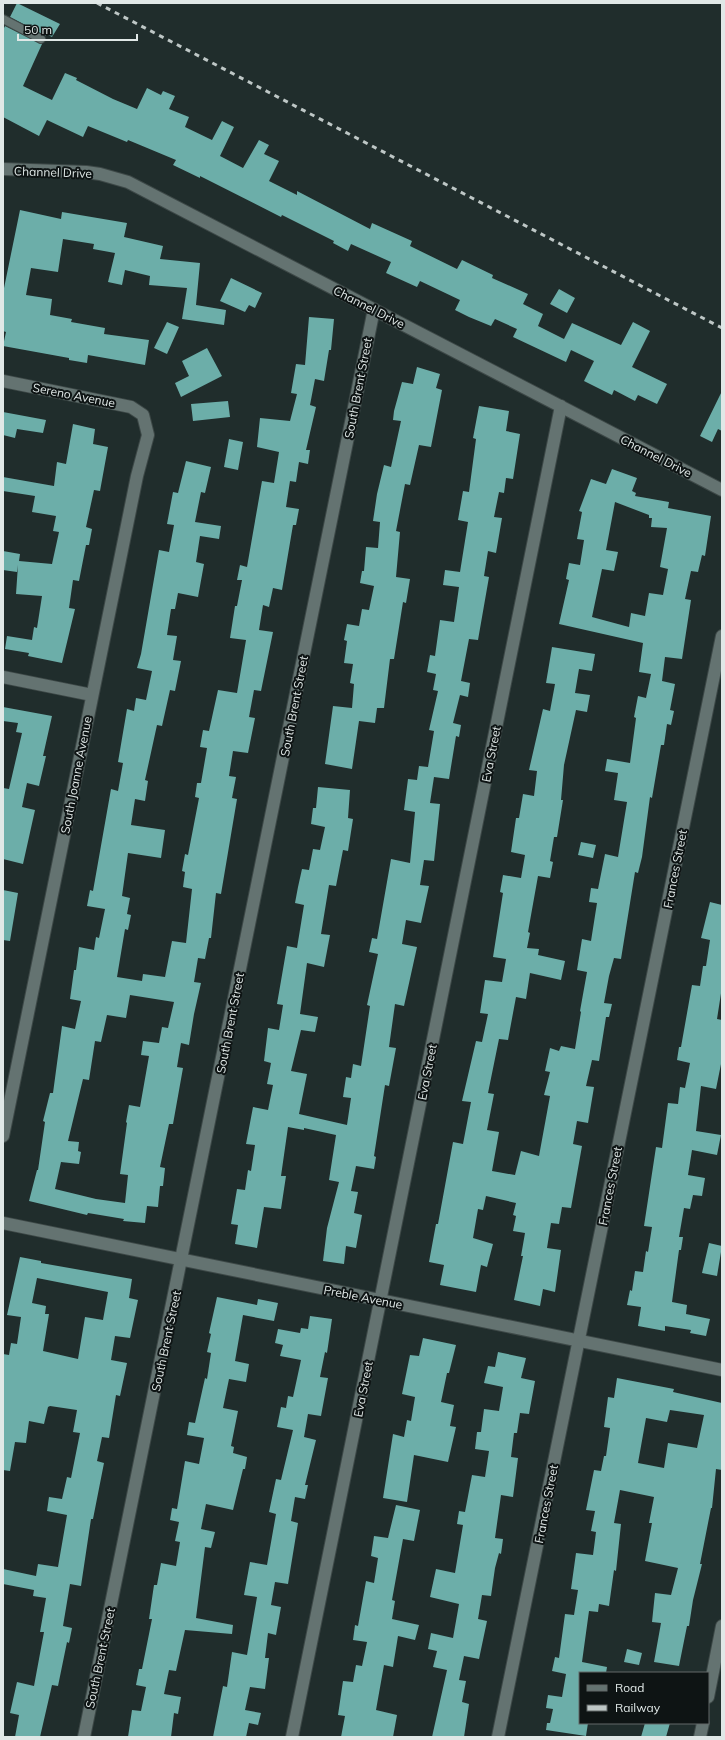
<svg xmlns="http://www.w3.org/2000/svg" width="725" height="1740" font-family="Mulish,sans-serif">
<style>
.building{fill:#6caea9;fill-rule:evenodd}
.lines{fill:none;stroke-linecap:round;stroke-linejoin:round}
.lane-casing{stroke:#3d4847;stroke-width:10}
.street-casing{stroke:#3d4847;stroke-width:14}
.lane{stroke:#647371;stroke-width:8}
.street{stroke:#647371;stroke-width:12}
.rail{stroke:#bec7c6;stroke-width:3;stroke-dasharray:5 5;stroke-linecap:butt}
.labels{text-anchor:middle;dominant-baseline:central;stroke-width:4;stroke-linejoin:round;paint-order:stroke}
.street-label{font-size:12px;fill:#e0e8e7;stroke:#0e1414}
</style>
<rect width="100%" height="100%" fill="#202d2c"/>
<path class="building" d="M17,3L60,24L52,37L46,34V36L10,17Z
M5,26L42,44L23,86L52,100L65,73L77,78L76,80L113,99L137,109L147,88L161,95L163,91L175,96L169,109L189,117L185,127L212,140L222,121L234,127L220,156L243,168L259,140L269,145L264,154L279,161L269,181L297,195V191L370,229L372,223L412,241L410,246L457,269L462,260L493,275L492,278L528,294L523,304L543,314L538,326L564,339L572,323L621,345L633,322L650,331L632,367L667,384L657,404L638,395L635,401L614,390L612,395L584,381L594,361L571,350L566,362L513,337L517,329L495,319L491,326L469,317L455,310L460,300L420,281L417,287L386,273L391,262L351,244L348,251L333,243L334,241L282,215L281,217L200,176V178L173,165L176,160L128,140L127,142L88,126L83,137L47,120L39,136L3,117V30Z
M20,210L61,219L62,212L127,223L124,237L163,246L160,259L200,263L196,305L226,310L224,325L182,319L187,288L149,285L150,276L125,270L122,285L108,282L115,253L93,249L94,244L63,239L58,272L31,268L26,295L52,299L50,315L72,319L71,322L105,328L104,334L149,340L145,365L88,355L87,363L69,360V358L3,346L6,332L3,331V293Z
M231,278L262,293L255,308L249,305L245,312L220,301Z
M559,289L575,298L567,313L550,304Z
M309,317L334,319L331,350H329L324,381L315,379L310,405L316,407L306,450H310L308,464L299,462L296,482L290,481L286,507L299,509L296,525H293L282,590L273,588L269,607L263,605L259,630L273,632L261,691L254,690L249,717L255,718L248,753L233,751L229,776L236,777L232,798L237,799L221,894L216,893L211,938H209L205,959L198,958L194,982L201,983L194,1014L189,1045L181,1043L177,1067L183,1068L173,1124H169L160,1167L165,1168L163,1186H160L158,1207L147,1206L145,1223L123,1221L124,1219L88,1213L87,1215L29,1201L37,1170H38L45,1122L43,1121L50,1093H53L62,1026L75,1029L81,1001L70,999L74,970H76L79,947L94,950L96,937L99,938L105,909L87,906L90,890L93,891L111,789L118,791L123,763L118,762L127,709L134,711L136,698L146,700L152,671L137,668L141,654L159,550L169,552L174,525L167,524L173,492L178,493L186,461L211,467L205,493L201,492L195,522L221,526L219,539L200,536L196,562L204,564L198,597L178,593L175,609H171L167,635L177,636L173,660L181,661L175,691L170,690L162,726L157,725L145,780L148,781L145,801L135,799L131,825L165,830L161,858L128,853L122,896L130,898L127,914L131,915L128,930L125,929L117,977L142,981L143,974L165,977L172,941L186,943L192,889L183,887L185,872L182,871L185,854L188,855L199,798L195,797L197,783H201L207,748L200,747L203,730L209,731L218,690L237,693L246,640L230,638L235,606H237L242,580H237L240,565L247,567L262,481L274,483L279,452L257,447L260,418L290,421L297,394L291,393L296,364L305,365ZM130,995L174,1002L168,1028L162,1027L159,1043L143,1041L141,1055L149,1056L140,1107L129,1105L126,1122L127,1123L120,1174L128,1175L125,1203L96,1199L55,1189L61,1162L79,1164L81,1152L78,1151L79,1142L68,1141L83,1079L89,1080L95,1041L101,1042L107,1015L126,1018Z
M167,322L179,327L167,354L154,348Z
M207,348L222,376L181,397L175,383L189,376L182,361Z
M417,367L440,374L436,388L442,390L431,447L419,445L410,485L405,484L396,531L400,532L396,577L410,579L406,603L403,602L394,659H390L384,708H377L375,723L359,721L352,769L325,764L333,706L352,708L354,684L350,683L353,664L344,663L347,641L344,640L347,624L359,626L362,609L369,610L374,586L360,583L362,571H364L366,547L378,548L380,522L373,521L377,494L384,465L391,467L401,421L393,420L394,411L402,382L413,384Z
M722,391V431L718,429L712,442L700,436Z
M228,401L230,417L193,421L191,404Z
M479,406L509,411L506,431L520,434L513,479L506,478L504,493L499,492L494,517L502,518L496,553L488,551L484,576L489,577L478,640L469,639L461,681L470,683L468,697L460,695L453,723L461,725L459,737L456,736L449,779L434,777L430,803L440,804L434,861L424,860L420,885L429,886L421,923L406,920L402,944L417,947L404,1006L395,1004L389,1047L396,1048L389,1086L385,1085L374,1156L376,1157L374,1169L356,1166L351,1191L358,1192L354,1213L362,1215L356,1248L346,1246L344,1264L323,1261L327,1228L339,1182L329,1180L336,1135L304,1128V1130L288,1127L281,1176H286L281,1209L264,1207L257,1248L235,1244L238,1225L231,1224L237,1189L245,1190L248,1170L251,1171L255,1145L246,1144L253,1107L268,1110L273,1085L267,1084L271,1063L264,1061L268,1028L279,1030L283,1005L277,1004L287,946L297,948L304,905L295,903L298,887L302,869L309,870L313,849L320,850L325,827L311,824L313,808H316L318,787L350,790L348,818L353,819L348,851L343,850L336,886L329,885L321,934L330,935L324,967L307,963L300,1014L318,1017L315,1032L301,1030L291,1071L307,1074L299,1114L347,1125L351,1098L343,1097L346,1077L351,1078L353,1064L361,1066L370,1006L367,1005L378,954L369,952L372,938L377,939L391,859L410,863L415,812L404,810L408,779L417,780L419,766L428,767L434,731L429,730L438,691L433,690L436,674L427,672L430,655L435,656L440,620L454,622L459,587L443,585L445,570L460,572L468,522L458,520L463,491L469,492L476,439L473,438Z
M3,412L46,420L43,433L17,429L15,438L3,435Z
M73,424L95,429L93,444L108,447L100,491L94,490L86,527L92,529L89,545H86L79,581L73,580L69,608L75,609L62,663L28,656L29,653L5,649L7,636L32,640L34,627L37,628L42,596L16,594L18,565L17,572L3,570V551L20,554L19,561L52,564L59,532L53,531L56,516L32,512L35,496L3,491V477L54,486L57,462L66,464Z
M229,439L243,442L238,470L224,467Z
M612,469L637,478L632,491L636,493L635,496L669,502L668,508L711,516L705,556L702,555L698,572L691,571L685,599L691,600L682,659L665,657L662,681L675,684L670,710L674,711L671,725L667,724L664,745H661L652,798L650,797L642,857L638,873L635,872L621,959L614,958L609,976L604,1003L612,1004L609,1017H606L599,1061L592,1060L586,1086L594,1087L588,1123L577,1121L573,1144L582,1146L571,1208L562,1207L559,1224L551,1223L547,1248L561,1250L555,1292L543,1289L540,1306L514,1300L523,1256H521L525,1233L513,1231L516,1216L513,1215L516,1203L486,1196L483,1210L478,1209L473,1238L493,1244L487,1267L481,1265L476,1292L440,1285L444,1265L429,1262L436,1224H438L453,1142L463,1144L471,1102L462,1101L476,1041L482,1042L488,1014L480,1013L485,980L502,982L506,959L493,957L503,893L500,892L503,875L521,878L525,855L511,852L516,818H519L523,794L534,796L537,771L529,770L543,709L550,711L555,684L546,683L552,647L595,654L592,671L579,669L575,693L590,695L587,712L576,710L564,765L561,800H563L557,837H554L550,861L553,862L550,878L538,876L528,932L530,933L527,948L539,949L538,955L565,961L561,980L530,973L526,999L516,997L508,1040L499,1039L488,1093L494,1094L487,1130L499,1132L492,1171L515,1175L521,1151L539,1156L550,1096L544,1095L550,1072L545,1071L550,1048L559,1051L561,1046L575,1049L581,1012L580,1011L587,972L577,970L582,939L591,941L597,903L589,902L591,888L598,889L605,854L618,857L627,802L614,800L618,773L605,771L607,759L630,763L636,718L634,717L638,696L646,698L651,674L639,672L643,643L559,624L569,580L566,579L569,563L580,565L584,540L577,539L582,512L579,511L591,479L606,484ZM615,502L649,515V518H652L651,527L667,528L660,567L668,569L663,595L649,593L645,616L631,613L629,627L592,617L602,569L614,571L618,552L606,550Z
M3,707L52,716L43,756H46L39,786L27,783L22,807L35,810L23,864L3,859V788L9,789L22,733L16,732L18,723L3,721Z
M581,842L596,845L593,858L578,855Z
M3,890L18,893L10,941L3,940Z
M710,902L722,905V987L717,1019L722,1020V1059L716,1089L701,1086L696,1131L721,1135L717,1155L692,1150L688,1175L705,1178L702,1196L693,1195L690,1209L684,1208L679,1237H683L681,1250H679L672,1302L687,1305L686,1314L710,1319L706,1336L690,1333L691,1330L665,1326V1331L638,1326L641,1307L627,1305L630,1290L632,1291L635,1271L643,1272L646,1251L648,1252L652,1227L644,1226L656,1147L662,1148L668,1103L678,1104L680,1087L685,1088L690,1063L677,1060L679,1047H681L692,985L700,986L703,966H706L710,940L701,938Z
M709,1243L722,1246L717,1276L702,1273Z
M20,1257L41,1261V1263L132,1279L129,1298L138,1300L130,1338L115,1336L111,1360L127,1363L120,1396L116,1395L109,1438L102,1437L97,1461L104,1463L93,1519H91L81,1586L70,1584L63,1626L72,1628L69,1643L67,1642L58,1686L52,1685L40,1737H15L19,1715L10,1713L17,1682L34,1686L44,1632H40L46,1598L33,1596L34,1590L3,1584V1569L36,1576L38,1564L58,1567L67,1515L47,1511L49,1497L62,1499L67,1477L71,1478L80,1433L73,1432L77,1410L50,1406L48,1407L44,1424L29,1421L26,1443L15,1442L10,1471L3,1470V1354L9,1355L11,1343L17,1344L21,1317L7,1315ZM37,1278L108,1292L103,1320L85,1317L78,1359L43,1351L49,1314H45L46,1306L32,1303Z
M217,1297L257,1305L258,1299L278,1303L274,1321L243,1315L235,1361L249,1364L246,1382L229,1379L223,1408L238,1411L231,1446L234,1447L233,1453L247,1457L245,1469H243L233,1510L206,1504L201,1529L215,1532L211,1548L205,1547L196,1618L233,1625L232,1634L185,1630L176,1671L169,1670L164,1694L181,1697L178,1714L174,1713L171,1737H128L132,1710L141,1711L146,1687L136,1685L139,1669H142L152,1619H149L154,1585H157L161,1563L176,1566L180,1542L175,1541L179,1522L170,1520L172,1508L177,1509L185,1461L199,1464L204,1438L187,1435L189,1422L195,1423L205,1378L207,1379L211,1353L207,1352L211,1334L209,1333Z
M310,1316L332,1319L327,1353L325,1352L320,1377L328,1378L321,1416L308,1414L304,1437L316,1440L305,1485H308L305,1499L295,1497L291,1521L298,1523L288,1584L275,1582L271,1605L281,1607L276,1635L268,1633L265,1658H269L265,1689L250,1687L245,1710L261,1713L258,1725L249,1723L246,1737H213L223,1686L227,1687L232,1652L247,1655L257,1597L244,1595L250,1562L267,1565L276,1514L269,1512L276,1479L281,1480L293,1430L277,1427L281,1407L286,1408L288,1396L293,1397L301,1360L280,1356L283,1345L275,1343L278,1329L300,1333L301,1328L308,1329Z
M423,1338L456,1345L449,1373H447L441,1402L454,1405L450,1426L456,1427L448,1462L414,1455L407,1502L383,1498L393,1434L404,1437L407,1420L411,1421L415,1397L402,1394L410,1355L419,1356Z
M498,1352L526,1358L521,1378L535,1381L529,1414L520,1413L517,1433H514L511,1457L518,1458L513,1497L501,1495L495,1538L503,1539L501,1554L499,1553L495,1568L491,1596L482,1595L478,1619L487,1621L479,1659L464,1656L459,1680L466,1681L462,1702L469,1704L464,1737H432L447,1670L433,1667L437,1651L428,1649L431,1633L453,1638L459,1604L430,1597L436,1569L455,1573L463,1525L457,1524L459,1511L465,1512L472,1475L485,1477L489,1451L475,1449L477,1432H481L484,1409L499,1411L503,1387L484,1383L488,1366L495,1367Z
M617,1378L674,1389L673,1392L722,1403V1470L716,1469L712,1508H711L700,1564H702L693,1600L689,1626H687L679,1666L654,1662L661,1623L652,1622L655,1593L671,1595L678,1568L645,1561L652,1523H649L654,1497L620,1490L614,1523L621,1524L616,1571L614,1570L609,1606L599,1604L598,1612L589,1611L582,1662L607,1667L606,1673H580V1723H588L586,1736L546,1730L547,1723H550L553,1709L546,1708L548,1695L562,1697L566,1674L552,1671L555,1657L559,1658L565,1614L574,1615L578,1590L571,1589L576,1553L593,1555L596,1532L591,1531L595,1511L586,1510L594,1470L601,1471L604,1456H606L610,1428L604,1427L608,1397L614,1398ZM670,1410L704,1415L697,1448L668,1443L664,1468L638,1463L646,1418L667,1422Z
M396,1505L420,1510L414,1541L403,1539L392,1600L395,1601L392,1619L419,1625L415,1640L398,1636L393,1667L384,1665L376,1710L397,1715L393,1737H341L345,1716L338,1715L343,1681L353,1682L356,1665L362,1666L367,1642L353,1640L355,1625L358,1626L366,1581L374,1583L378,1558L371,1556L374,1536L388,1538Z
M627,1649L642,1653L639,1665L624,1662Z
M645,1723H670L666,1737H641Z"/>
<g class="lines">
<g class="lane-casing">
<path id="lane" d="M3,19L41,39"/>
</g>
<g class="street-casing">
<path id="street" d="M3,169L86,172L100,174L128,182L722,490
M3,381L131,407L143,415L148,435L137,476L3,1136
M3,677L92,695
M3,1223L722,1370
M708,1697L722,1626
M84,1737L374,309
M292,1737L561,406
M498,1737L722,636
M700,1737L703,1723"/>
</g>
<use href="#lane" class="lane"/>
<use href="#street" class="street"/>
<path class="rail" d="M97,3L722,328"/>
</g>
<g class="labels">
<g class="street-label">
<text transform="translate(53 172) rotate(2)">Channel Drive</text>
<text transform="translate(369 307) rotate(27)">Channel Drive</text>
<text transform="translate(358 388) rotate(-79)">South Brent Street</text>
<text transform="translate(74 395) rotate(11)">Sereno Avenue</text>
<text transform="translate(656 456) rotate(27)">Channel Drive</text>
<text transform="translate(294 706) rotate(-79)">South Brent Street</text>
<text transform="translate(491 754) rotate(-79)">Eva Street</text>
<text transform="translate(76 775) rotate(-79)">South Joanne Avenue</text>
<text transform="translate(675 869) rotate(-79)">Frances Street</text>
<text transform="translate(230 1023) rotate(-79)">South Brent Street</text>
<text transform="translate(427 1072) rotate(-79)">Eva Street</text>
<text transform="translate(610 1186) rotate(-79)">Frances Street</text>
<text transform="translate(363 1297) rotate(11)">Preble Avenue</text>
<text transform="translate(166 1341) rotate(-78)">South Brent Street</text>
<text transform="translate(363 1389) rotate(-79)">Eva Street</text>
<text transform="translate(546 1504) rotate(-79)">Frances Street</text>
<text transform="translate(100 1658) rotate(-78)">South Brent Street</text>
</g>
</g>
<rect width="725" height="1740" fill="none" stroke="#e0e8e7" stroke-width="8"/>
<rect x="579" y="1672" width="130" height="52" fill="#0e1414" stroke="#626968"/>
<rect x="587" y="1685" width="20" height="6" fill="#647371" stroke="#626968"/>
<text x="615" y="1692" font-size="12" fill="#e0e8e7">Road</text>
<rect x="587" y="1705" width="20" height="6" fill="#bec7c6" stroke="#626968"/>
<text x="615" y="1712" font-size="12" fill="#e0e8e7">Railway</text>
<path d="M18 34v6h119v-6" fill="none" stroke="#e0e8e7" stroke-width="2"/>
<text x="24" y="34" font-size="12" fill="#e0e8e7" stroke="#0e1414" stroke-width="3" paint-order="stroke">50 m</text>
</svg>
